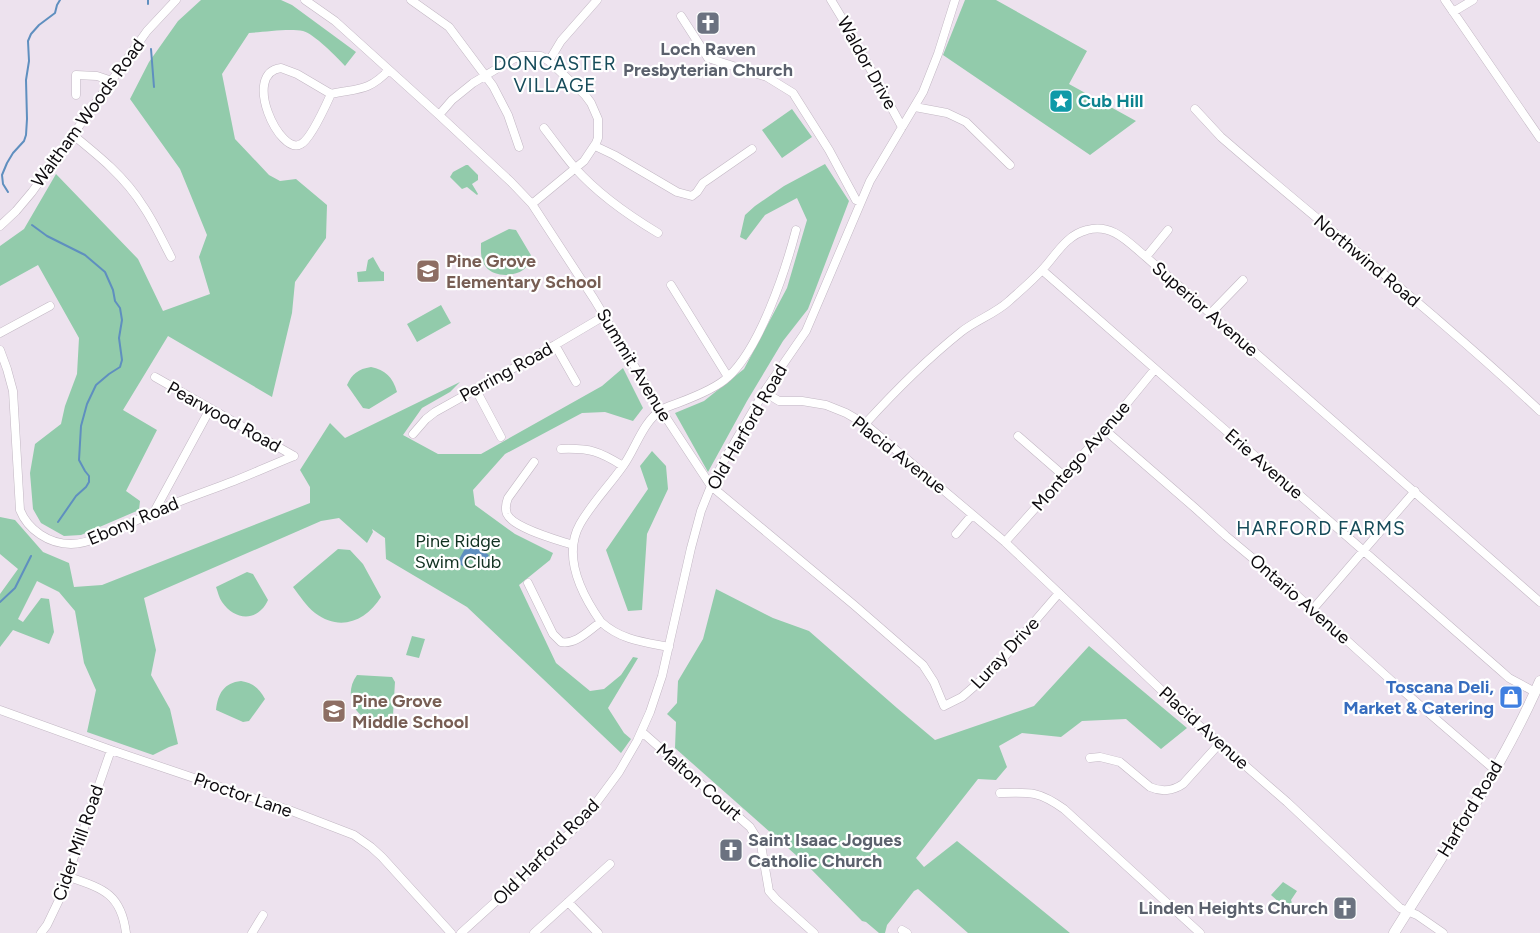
<svg xmlns="http://www.w3.org/2000/svg" width="1540" height="933" font-family="Figtree,sans-serif">
<style>
.green{fill:#92cbab}
.water{fill:#5f8fbf}
.lines{fill:none;stroke-linecap:round;stroke-linejoin:round}
.stream{stroke:#5f8fbf;stroke-width:2}
.minor-casing{stroke:#c2b7c3;stroke-width:9}
.major-casing{stroke:#c2b7c3;stroke-width:11}
.minor{stroke:#fff;stroke-width:8}
.major{stroke:#fff;stroke-width:10}
.labels{text-anchor:middle;dominant-baseline:central;stroke-width:4.5;stroke-linejoin:round;paint-order:stroke}
.worship-label{font-size:18px;font-weight:bold;fill:#5b616d;stroke:#fff}
.street-label{font-size:18px;fill:#0d0a0e;stroke:#fff}
.culture-label{font-size:18px;font-weight:bold;fill:#0d838f;stroke:#fff;text-anchor:start}
.education-label{font-size:18px;font-weight:bold;fill:#785e54;stroke:#fff;text-anchor:start}
.park-label{font-size:18px;fill:#113121;stroke:#fff}
.shop-label{font-size:18px;font-weight:bold;fill:#366cbe;stroke:#fff;text-anchor:end}
.neighbourhood-label{font-size:19px;letter-spacing:1px;fill:#164b5a;stroke:#fff}
</style>
<rect width="100%" height="100%" fill="#ede2ee"/>
<path class="green" d="M201,0H281L292,5L356,52L345,66C338,58 313,33 303,31C290,28 263,32 249,33L222,74L235,139L269,175L280,181L296,179L327,205L326,238L295,282L292,313L272,397L168,336L123,410L157,430L126,491L140,501L139,510L81,535L64,536L41,523L33,509L30,473L35,444L61,424L65,406L77,374L79,338L38,265L0,286V246L24,229L56,174L138,259L163,311L210,294L199,257L207,235L180,169L130,99L149,62L178,21Z
M965,0H996L1087,51L1069,84L1136,121L1090,155L943,55Z
M792,109L812,137L782,158L762,130Z
M825,164L849,201L808,309L783,341L747,401L708,472L675,413L704,401L744,369L787,288L807,220L797,198L765,215L746,240L740,237L745,215L755,206L784,186Z
M466,165H468L478,175V180L472,184L478,194L477,195L467,187L462,189L450,177L453,172Z
M509,229L516,230L532,257C530,262 528,266 523,270C513,277 494,277 486,267C480,260 481,251 481,243Z
M373,257L381,271L384,272V281L358,282L357,272L366,271L368,260Z
M441,305L451,323L417,342L407,324Z
M371,367C385,370 393,377 397,392L369,409L363,408L347,385C352,374 358,369 371,367Z
M623,368L643,408L633,421L605,412L582,413L505,454L473,490L475,505L515,534L553,553L550,560L519,585L556,663L590,691L604,689L621,675L633,657L638,658L608,708L624,733L631,739L621,753L467,607L386,559L385,538L372,529L373,532L367,543L339,518L321,521L144,598L156,650L151,675L170,709L178,744L169,747L153,755L87,732L96,690L84,663L75,611L59,592L37,581L18,619L23,622L41,598L49,599L54,632L49,644L13,630L0,647V594L18,569L0,554V517L15,520L43,552L69,563L74,587L102,585L310,503V487L300,470L330,423L345,438L460,382L450,392L422,408L403,435L438,454H481L602,386Z
M652,451L666,466L668,489L647,534L642,610L628,611L606,550L648,489L640,466Z
M338,549L350,550L363,564L381,597C366,621 340,632 315,613C306,606 300,596 293,587Z
M247,572L253,574L268,600C258,622 235,621 222,602C219,598 218,592 216,587Z
M716,589L773,618L809,631L897,708L935,740L1034,706L1089,646L1187,728L1161,749L1126,719L1082,721L1061,737L1022,733L999,746L1007,767L996,780L978,779L916,858L924,867L957,841L1070,933H968L918,889L914,891L887,925L885,933H879L866,922L862,921L806,864L675,748L676,722L667,714L677,703L678,681L703,639Z
M412,636L425,639L419,658L406,655Z
M357,675L392,677L395,682L393,715C366,734 338,701 357,675Z
M241,681C253,683 259,688 265,699L249,721L243,722L216,710C218,693 224,683 241,681Z
M1283,882L1297,891L1291,900L1293,906L1289,911L1271,895Z"/>
<path class="water" d="M468,543L489,555L482,567L470,559L465,567L457,563Z"/>
<g class="lines">
<path class="stream" d="M148,0V4
M151,49L154,87
M8,192L3,184L2,175L7,163L13,153L24,141L26,135L27,119L26,80L29,61L28,41L31,34L39,25L55,13L57,5L60,0
M32,225L47,236L85,255L105,272L113,290L115,301L120,308L122,320L119,338L122,360L120,367L109,374L96,385L87,404L81,426L79,460L85,471L89,476V482L86,487L76,496L58,522
M0,602L15,588L31,556"/>
<g class="minor-casing">
<path id="minor" d="M305,0L335,21L439,115L511,182L532,204L594,299L661,410L711,486L854,605L923,665L934,682L944,706L962,697L993,670L1059,593
M411,0L449,27L493,86L508,115L519,147
M831,0L848,28L902,127
M1445,0L1540,138
M1453,12L1473,0
M681,16L708,58L767,77L793,93L829,150L856,200L860,202
M549,61L561,41L597,0
M281,68L297,74L331,94C326,105 311,139 301,144C280,157 241,73 281,68Z
M331,94C358,88 368,92 389,70
M76,95V75L97,76L112,81
M915,107L947,113L966,122L1010,165
M1195,109L1221,137C1327,229 1438,315 1540,411
M439,115L452,100L473,83L513,59L521,56H541L549,61L585,95L591,103L598,119V138L596,143L584,161L532,204
M544,128C554,141 564,155 575,168C599,195 628,215 658,233
M73,135C99,156 125,177 143,206C154,222 162,240 171,257
M595,146L614,155L677,192L692,196L697,192L703,183L752,149
M0,226L16,211L32,192L147,31L176,0
M1146,257L1168,230
M1042,270L1500,670L1509,678L1535,692
M671,285L728,377
M1211,313L1243,280
M0,333L50,306
M555,345L576,382
M0,350L7,369L13,391L20,510C28,530 49,544 71,544C95,544 133,521 156,511C181,500 208,491 234,481C254,473 274,464 294,456
M155,377L294,456
M476,390L501,437
M764,392L779,401H802L826,405L846,413L865,424L1005,542L1194,721L1287,802L1400,908L1417,915L1443,933
M865,424C895,391 926,360 961,332C976,320 995,314 1009,301C1020,291 1032,281 1042,270C1056,255 1066,235 1087,230C1112,223 1128,242 1146,257L1540,602
M1105,430L1195,508L1226,536L1292,591L1394,683L1495,770
M413,434L426,419L435,412L555,345L604,316
M1018,436L1064,476
M561,449C590,448 599,451 623,466
M534,462L508,498C506,503 505,509 507,514C513,528 558,540 573,545
M154,512L210,409
M956,534L972,515
M1005,542L1105,430L1155,369
M528,583L553,634L561,642C576,645 589,630 601,622C621,640 643,642 669,647
M1313,609L1415,491
M601,622C582,595 562,556 580,524C592,503 609,486 623,466C636,448 642,423 661,410C666,407 673,405 678,403C694,397 717,388 728,377C760,348 785,272 796,230
M0,710L111,750L289,810L354,835L371,847L382,857L451,933
M642,732L750,827L761,845L769,891L776,899L814,933
M1090,758L1100,757L1120,762L1150,787C1161,792 1173,791 1183,784L1220,743
M1000,793C1030,792 1039,791 1064,809L1200,933
M66,876C101,888 121,892 126,933
M568,902L598,933
M902,930L907,933
M41,933L47,925L59,900L111,750
M252,933L263,915
M461,933L544,858L585,818L619,772L637,741L650,712L662,676L691,548L701,511L711,486L726,457L764,392L806,331L870,181L923,92L938,54L955,0
M534,933L610,864"/>
</g>
<g class="major-casing">
<path id="major" d="M1394,933C1445,851 1501,770 1540,681"/>
</g>
<use href="#minor" class="minor"/>
<use href="#major" class="major"/>
</g>
<defs>
<g id="church-square" transform="scale(1.25)"><rect x="-9" y="-9" width="18" height="18" rx="4" fill="#6b7280" stroke="#fff"/><path d="M-1.2-6h2.4v3.5h3.3v2.4h-3.3V6h-2.4V-.1h-3.3v-2.4h3.3Z" fill="#fff"/></g>
<g id="sight-square" transform="scale(1.25)"><rect x="-9" y="-9" width="18" height="18" rx="4" fill="#0f9aa8" stroke="#fff"/><path d="M0-6L1.8-2.2L6-1.7L2.9 1.2L3.7 5.4L0 3.3L-3.7 5.4L-2.9 1.2L-6-1.7L-1.8-2.2Z" fill="#fff"/></g>
<g id="school-square" transform="scale(1.25)"><rect x="-9" y="-9" width="18" height="18" rx="4" fill="#8d6e63" stroke="#fff"/><path d="M0-5L7-2L0 1L-7-2ZM-4 1L0 2.5L4 1V4Q0 6-4 4Z" fill="#fff"/></g>
<g id="shop-square" transform="scale(1.25)"><rect x="-9" y="-9" width="18" height="18" rx="4" fill="#3f7fe0" stroke="#fff"/><path d="M-5-2.5h2.3a2.7 3.5 0 0 1 5.4 0H5L5.5 6h-11ZM-1.5-2.5h3a1.5 2.3 0 0 0-3 0Z" fill="#fff"/></g>
</defs>
<g fill-rule="evenodd">
<use href="#church-square" x="708" y="23"/>
<use href="#sight-square" x="1061" y="101"/>
<use href="#school-square" x="428" y="271"/>
<use href="#shop-square" x="1511" y="697"/>
<use href="#school-square" x="334" y="711"/>
<use href="#church-square" x="731" y="850"/>
<use href="#church-square" x="1345" y="908"/>
</g>
<g class="labels">
<g class="worship-label">
<text x="708" y="49">Loch Raven<tspan x="708" dy="21">Presbyterian Church</tspan></text>
<text x="748" y="840" text-anchor="start">Saint Isaac Jogues<tspan x="748" dy="21">Catholic Church</tspan></text>
<text x="1328" y="908" text-anchor="end">Linden Heights Church</text>
</g>
<g class="street-label">
<text transform="translate(867 63) rotate(61)">Waldor Drive</text>
<text transform="translate(88 113) rotate(-54)">Waltham Woods Road</text>
<text transform="translate(1367 261) rotate(40)">Northwind Road</text>
<text transform="translate(1205 309) rotate(41)">Superior Avenue</text>
<text transform="translate(634 365) rotate(59)">Summit Avenue</text>
<text transform="translate(506 372) rotate(-29)">Perring Road</text>
<text transform="translate(224 417) rotate(29)">Pearwood Road</text>
<text transform="translate(747 427) rotate(-60)">Old Harford Road</text>
<text transform="translate(899 455) rotate(38)">Placid Avenue</text>
<text transform="translate(1081 456) rotate(-49)">Montego Avenue</text>
<text transform="translate(1264 464) rotate(41)">Erie Avenue</text>
<text transform="translate(133 521) rotate(-23)">Ebony Road</text>
<text transform="translate(1300 599) rotate(41)">Ontario Avenue</text>
<text transform="translate(1005 653) rotate(-47)">Luray Drive</text>
<text transform="translate(1204 728) rotate(42)">Placid Avenue</text>
<text transform="translate(699 782) rotate(41)">Malton Court</text>
<text transform="translate(243 795) rotate(19)">Proctor Lane</text>
<text transform="translate(1470 809) rotate(-59)">Harford Road</text>
<text transform="translate(78 843) rotate(-71)">Cider Mill Road</text>
<text transform="translate(546 852) rotate(-45)">Old Harford Road</text>
</g>
<g class="culture-label">
<text x="1078" y="101">Cub Hill</text>
</g>
<g class="education-label">
<text x="446" y="261">Pine Grove<tspan x="446" dy="21">Elementary School</tspan></text>
<text x="352" y="701">Pine Grove<tspan x="352" dy="21">Middle School</tspan></text>
</g>
<g class="park-label">
<text x="458" y="541">Pine Ridge<tspan x="458" dy="21">Swim Club</tspan></text>
</g>
<g class="shop-label">
<text x="1494" y="687">Toscana Deli,<tspan x="1494" dy="21">Market &amp; Catering</tspan></text>
</g>
<g class="neighbourhood-label">
<text x="555" y="63">DONCASTER<tspan x="555" dy="22">VILLAGE</tspan></text>
<text x="1321" y="528">HARFORD FARMS</text>
</g>
</g>
</svg>
